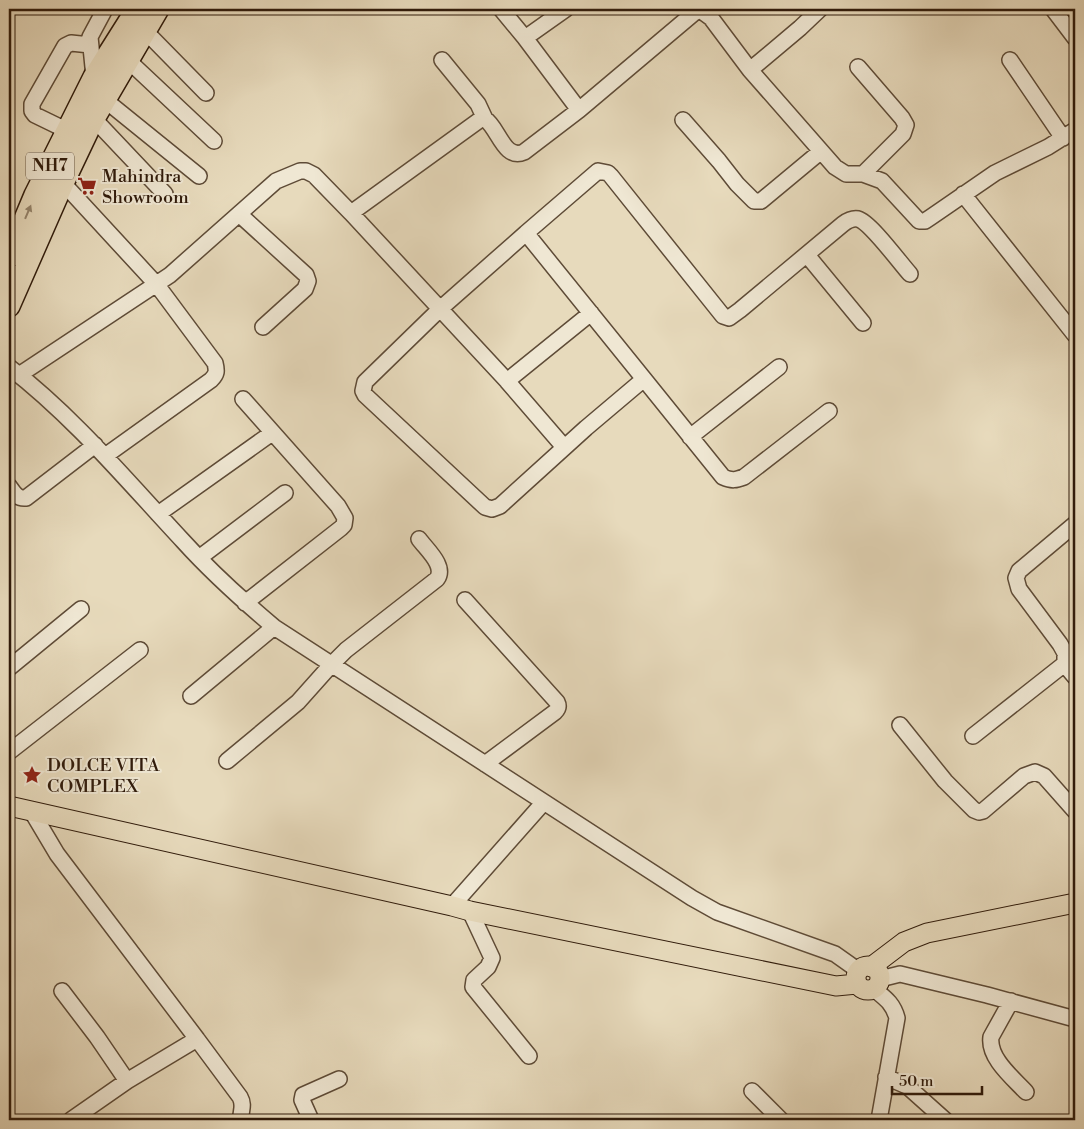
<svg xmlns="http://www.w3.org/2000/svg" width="1084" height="1129" font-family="'Libre Bodoni',serif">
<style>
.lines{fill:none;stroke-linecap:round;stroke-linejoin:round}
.minor-casing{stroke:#5e4b37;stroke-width:18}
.major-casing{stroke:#301b0b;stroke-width:21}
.highway-casing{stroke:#301b0b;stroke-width:24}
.minor{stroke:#efe7d3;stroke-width:15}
.major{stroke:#e7dabc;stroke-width:19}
.highway{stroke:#e7dabc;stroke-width:21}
.oneway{fill:#95846c}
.labels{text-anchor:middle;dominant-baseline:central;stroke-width:4;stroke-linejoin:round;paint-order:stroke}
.shield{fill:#efe7d3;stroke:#695847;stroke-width:1}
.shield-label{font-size:16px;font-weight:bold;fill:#301b0b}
.poi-label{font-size:18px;fill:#301b0b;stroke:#efe7d3;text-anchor:start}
</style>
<rect width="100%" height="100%" fill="#e7dabc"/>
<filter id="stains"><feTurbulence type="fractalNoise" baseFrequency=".004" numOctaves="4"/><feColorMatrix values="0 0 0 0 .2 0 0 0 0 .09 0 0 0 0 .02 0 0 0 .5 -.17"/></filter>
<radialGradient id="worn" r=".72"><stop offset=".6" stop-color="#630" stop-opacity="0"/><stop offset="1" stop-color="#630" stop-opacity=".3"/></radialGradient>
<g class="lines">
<g class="minor-casing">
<path id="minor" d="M501,9L525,38L579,110
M1053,9L1075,38
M152,38L206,93
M525,38L566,9
M442,60L478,104L485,119
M1010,60L1063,138
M133,65L214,141
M858,67L902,118L906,125L903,134L863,174
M750,70L800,28L820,9
M94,77L90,37L105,9
M105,100L199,176
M94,119L165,194
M683,120L719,161L737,184L754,201H761L820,152
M68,131L35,115L32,111V104L65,46L71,43L90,45
M63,183L157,285L215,363C217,371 217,374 211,380L105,456
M963,194L1075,335
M351,213L481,119H485C498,127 504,161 524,152L579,110L694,13L700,10L711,18L750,70L835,167L846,174H863L882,181L919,221H925L931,217L995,173L1048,147L1075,130
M239,214L306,275L308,281L305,289L263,327
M526,233L440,309L365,382L363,391L365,395L485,507L492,509L500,506L586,428L644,379L526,233L598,171L608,173L611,176L723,316L729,318L740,310L843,224C847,221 852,218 858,219C870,222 900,263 910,274
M807,255L863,323
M9,367C74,417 127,481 183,541C211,572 242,600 274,627L692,898L717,912L835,954L859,971
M19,375L170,275L276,181L300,171H306L314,175L351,213L507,381
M644,379L723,477C732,481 736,480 744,477L829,411
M243,399L338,506L345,518L344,525L341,528L245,603
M690,437L779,367
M564,447L507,381L591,313
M9,486C14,493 17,499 26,498L95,445
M158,514L272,433
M1075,524L1019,571L1016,578L1019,589L1060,644L1065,653V665L1075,677
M199,558L285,493
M465,600L557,702C559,706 559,708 555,712L485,764
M9,668L81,609
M191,696L274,627
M900,725L945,781L974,810L979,812L983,811L1024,776L1035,772L1044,776L1075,811
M973,736L1072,658
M9,752L140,650
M227,761L298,702L331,665L346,650L437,579C446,566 427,550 419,539
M32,812L57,854L197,1039L127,1081L71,1120
M452,906L544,802
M470,911L492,958L488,967L474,980L473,987L529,1056
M880,979L900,974L987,995L1075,1019
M874,989C885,998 893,1003 897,1018L879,1120
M62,991L97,1037L127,1081
M1011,1001L991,1037C988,1058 1013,1078 1026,1092
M197,1039L240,1097C245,1106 240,1111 241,1120
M886,1077L907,1086L945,1120
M752,1091L781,1120
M311,1120L302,1100L303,1095L339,1079"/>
</g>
<g class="major-casing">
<path id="major" d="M9,806L452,906L470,911L836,986L857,984
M856 978a12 12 0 1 1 24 0a12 12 0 1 1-24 0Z
M871,967L904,942L927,933L1075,903"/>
</g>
<g class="highway-casing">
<path id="highway" d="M9,257L35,195L94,77L137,9
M9,306L63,183L92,122L158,9"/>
</g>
<use href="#minor" class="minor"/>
<use href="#major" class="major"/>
<use href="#highway" class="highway"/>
</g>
<defs><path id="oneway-solid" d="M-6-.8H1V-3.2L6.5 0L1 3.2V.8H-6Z" transform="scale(1.25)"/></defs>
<use class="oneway" href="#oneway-solid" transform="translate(28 212) rotate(-67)"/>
<defs>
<g id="supermarket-bare" transform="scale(1.5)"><path d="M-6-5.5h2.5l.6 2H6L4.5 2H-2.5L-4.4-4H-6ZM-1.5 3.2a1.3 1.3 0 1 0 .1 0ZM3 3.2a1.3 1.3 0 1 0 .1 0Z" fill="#8f2418" stroke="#efe7d3" stroke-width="2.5" paint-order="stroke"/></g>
<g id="sight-bare" transform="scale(1.5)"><path d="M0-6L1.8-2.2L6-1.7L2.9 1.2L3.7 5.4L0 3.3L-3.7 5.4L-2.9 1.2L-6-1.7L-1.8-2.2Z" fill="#8f2418" stroke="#efe7d3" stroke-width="2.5" paint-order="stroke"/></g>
</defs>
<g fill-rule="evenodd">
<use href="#supermarket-bare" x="87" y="186"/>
<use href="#sight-bare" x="32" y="775"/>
</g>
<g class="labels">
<rect class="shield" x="26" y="152.5" width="48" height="27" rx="4"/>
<g class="shield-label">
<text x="50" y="166">NH7</text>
</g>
<g class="poi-label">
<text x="102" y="176">Mahindra<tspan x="102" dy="21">Showroom</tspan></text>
<text x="47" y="765">DOLCE VITA<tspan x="47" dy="21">COMPLEX</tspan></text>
</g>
</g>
<rect width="1084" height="1129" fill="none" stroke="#e7dabc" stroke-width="30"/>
<rect x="10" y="10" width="1064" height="1109" fill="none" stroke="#301b0b" stroke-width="2.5"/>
<rect x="15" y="15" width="1054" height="1099" fill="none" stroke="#301b0b"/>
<path d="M892 1086v8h90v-8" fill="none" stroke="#301b0b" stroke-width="2.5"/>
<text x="899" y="1086" font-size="15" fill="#301b0b" stroke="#efe7d3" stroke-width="4" paint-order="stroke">50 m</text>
<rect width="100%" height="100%" filter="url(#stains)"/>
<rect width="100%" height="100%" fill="url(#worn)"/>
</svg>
